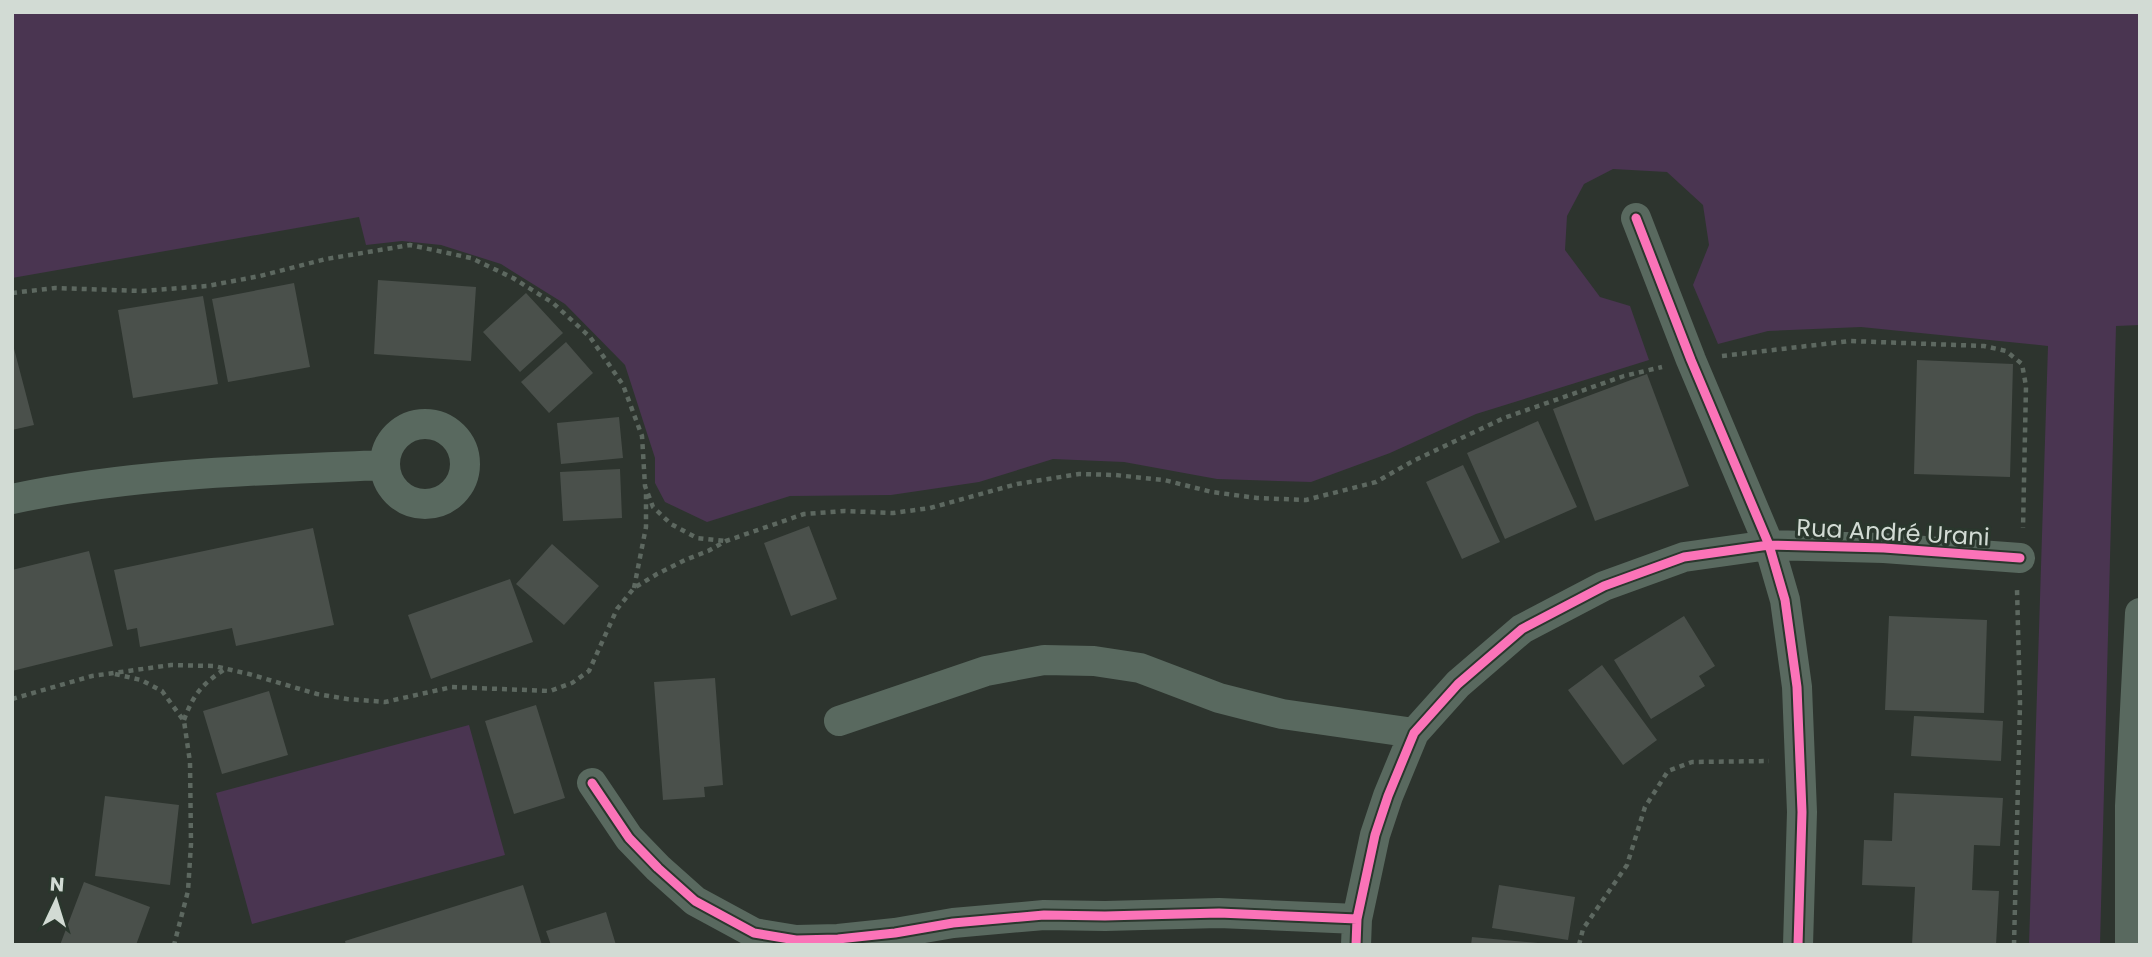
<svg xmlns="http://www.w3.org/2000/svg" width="2152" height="957" font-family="Poppins,sans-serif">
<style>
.green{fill:#4a3551}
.building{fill:#4a504b}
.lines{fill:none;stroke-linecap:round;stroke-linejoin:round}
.path{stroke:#5d6860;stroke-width:4.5;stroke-dasharray:5 5;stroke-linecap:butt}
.street{stroke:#59695f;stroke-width:30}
.cycleway-casing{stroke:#2a372d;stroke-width:13}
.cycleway{stroke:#fb73b8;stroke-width:9}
.labels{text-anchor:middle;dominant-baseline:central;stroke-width:6;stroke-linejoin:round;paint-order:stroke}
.street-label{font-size:24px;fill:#d2dbd4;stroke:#2a372d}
</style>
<rect width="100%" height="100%" fill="#2d342e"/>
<path class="green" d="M12,12H2140V325L2116,326L2100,945H2029L2048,346L1861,327L1768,331L1718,344L1693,285L1709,245L1703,205L1667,172L1613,169L1584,184L1567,216L1565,250L1600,297L1630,306L1649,360L1476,414L1390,453L1311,482L1217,479L1124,462L1053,459L979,482L891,495L790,496L707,522L665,502L655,483V458L625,365L565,304L501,264L441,245L402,241L366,245L359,217L12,278Z
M469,725L505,855L252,924L216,793Z"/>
<path class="building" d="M378,280L476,287L471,361L374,354Z
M294,283L310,367L228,382L212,299Z
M526,293L563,333L520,372L483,332Z
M203,296L218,384L133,398L118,310Z
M12,341L34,425L12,430Z
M566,342L593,373L549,413L521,382Z
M1917,360L2013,364L2010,477L1914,474Z
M1647,374L1689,486L1595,521L1553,409Z
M619,417L623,458L561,464L557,423Z
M1538,421L1577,507L1505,539L1467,453Z
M1463,465L1500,542L1462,559L1426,482Z
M620,469L622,518L563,521L560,472Z
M809,526L837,599L791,616L764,543Z
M313,528L334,625L236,646L232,628L140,647L137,628L127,630L114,570Z
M552,544L599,586L564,625L516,584Z
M89,551L113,646L12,671V570Z
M510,579L533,642L431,679L408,615Z
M1684,616L1715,666L1699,676L1705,686L1651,719L1614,660Z
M1889,616L1987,620L1984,713L1885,710Z
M1602,665L1657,740L1623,765L1568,690Z
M715,678L723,785L704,787L705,797L663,800L654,682Z
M269,691L288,755L222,774L203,711Z
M536,705L565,798L514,814L485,721Z
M1914,716L2003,721L2001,761L1911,756Z
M1894,793L2003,798L2000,846L1974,845L1972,890L1999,891L1996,945H1912L1915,887L1862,885L1864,840L1892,841Z
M105,796L179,805L170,885L95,876Z
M84,882L150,907L136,945H60Z
M523,885L542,945H346L345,941Z
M1499,885L1575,897L1568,940L1492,928Z
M606,912L616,945H551L546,931Z
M1472,937L1538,943V945H1471Z"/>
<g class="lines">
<path class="path" d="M12,293L55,288L142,291L207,286L260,276L326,259L410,245L471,258L513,278L553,303L590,337L623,385L642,436L645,486L653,507L671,524L697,538L725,541
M1722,356L1850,341L1984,346L2006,351L2022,364L2026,386L2023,528
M634,588L646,527V492
M115,674L141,680L162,691L184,721L190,762L191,844L188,891L174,945
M12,699L92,676L171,665L214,666L249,674L317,694L347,699L385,702L452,687L550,691L572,683L589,671L617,609L634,588L657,574L685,560L708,551L726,541L804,514L845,511L893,513L930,508L1017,484L1079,474L1115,475L1164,480L1212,492L1257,498L1306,500L1376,482L1413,461L1504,418L1624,376L1662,367
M184,720C193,695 202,684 225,669
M1579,945L1583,929L1627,865L1645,807L1668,771L1692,762L1769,761
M2014,945L2020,703L2017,589"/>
<path class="street" d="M1636,218L1691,360L1769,545L1785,600L1797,687L1802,812L1798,945
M385 464a40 40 0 1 1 80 0a40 40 0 1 1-80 0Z
M12,499C135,473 260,470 385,465
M839,721L986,671L1044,660L1094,661L1140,668L1219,698L1282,714L1414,733
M592,783L629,838L658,868L695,901L754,933L796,940L838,939L895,933L953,923L1044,915L1105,916L1219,913L1357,919
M1356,945L1357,919L1375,835L1388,796L1414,733L1458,684L1522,629L1604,586L1684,557L1769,545L1884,548L2020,558
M2130,945V806L2140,613"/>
<g class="cycleway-casing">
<path id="cycleway" d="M1636,218L1691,360L1769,545L1785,600L1797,687L1802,812L1798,945
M592,783L629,838L658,868L695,901L754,933L796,940L838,939L895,933L953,923L1044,915L1105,916L1219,913L1357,919
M1356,945L1357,919L1375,835L1388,796L1414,733L1458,684L1522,629L1604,586L1684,557L1769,545L1884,548L2020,558"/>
</g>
<use href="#cycleway" class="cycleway"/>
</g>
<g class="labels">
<g class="street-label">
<text transform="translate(1893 532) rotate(3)">Rua André Urani</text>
</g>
</g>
<rect width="2152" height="957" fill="none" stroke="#d2dbd4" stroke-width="28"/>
<g transform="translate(56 901) rotate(4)" stroke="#2a372d" stroke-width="5" paint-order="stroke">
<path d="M0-5L12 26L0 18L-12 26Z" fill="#d2dbd4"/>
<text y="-10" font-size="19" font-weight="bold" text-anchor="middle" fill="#d2dbd4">N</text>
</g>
</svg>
